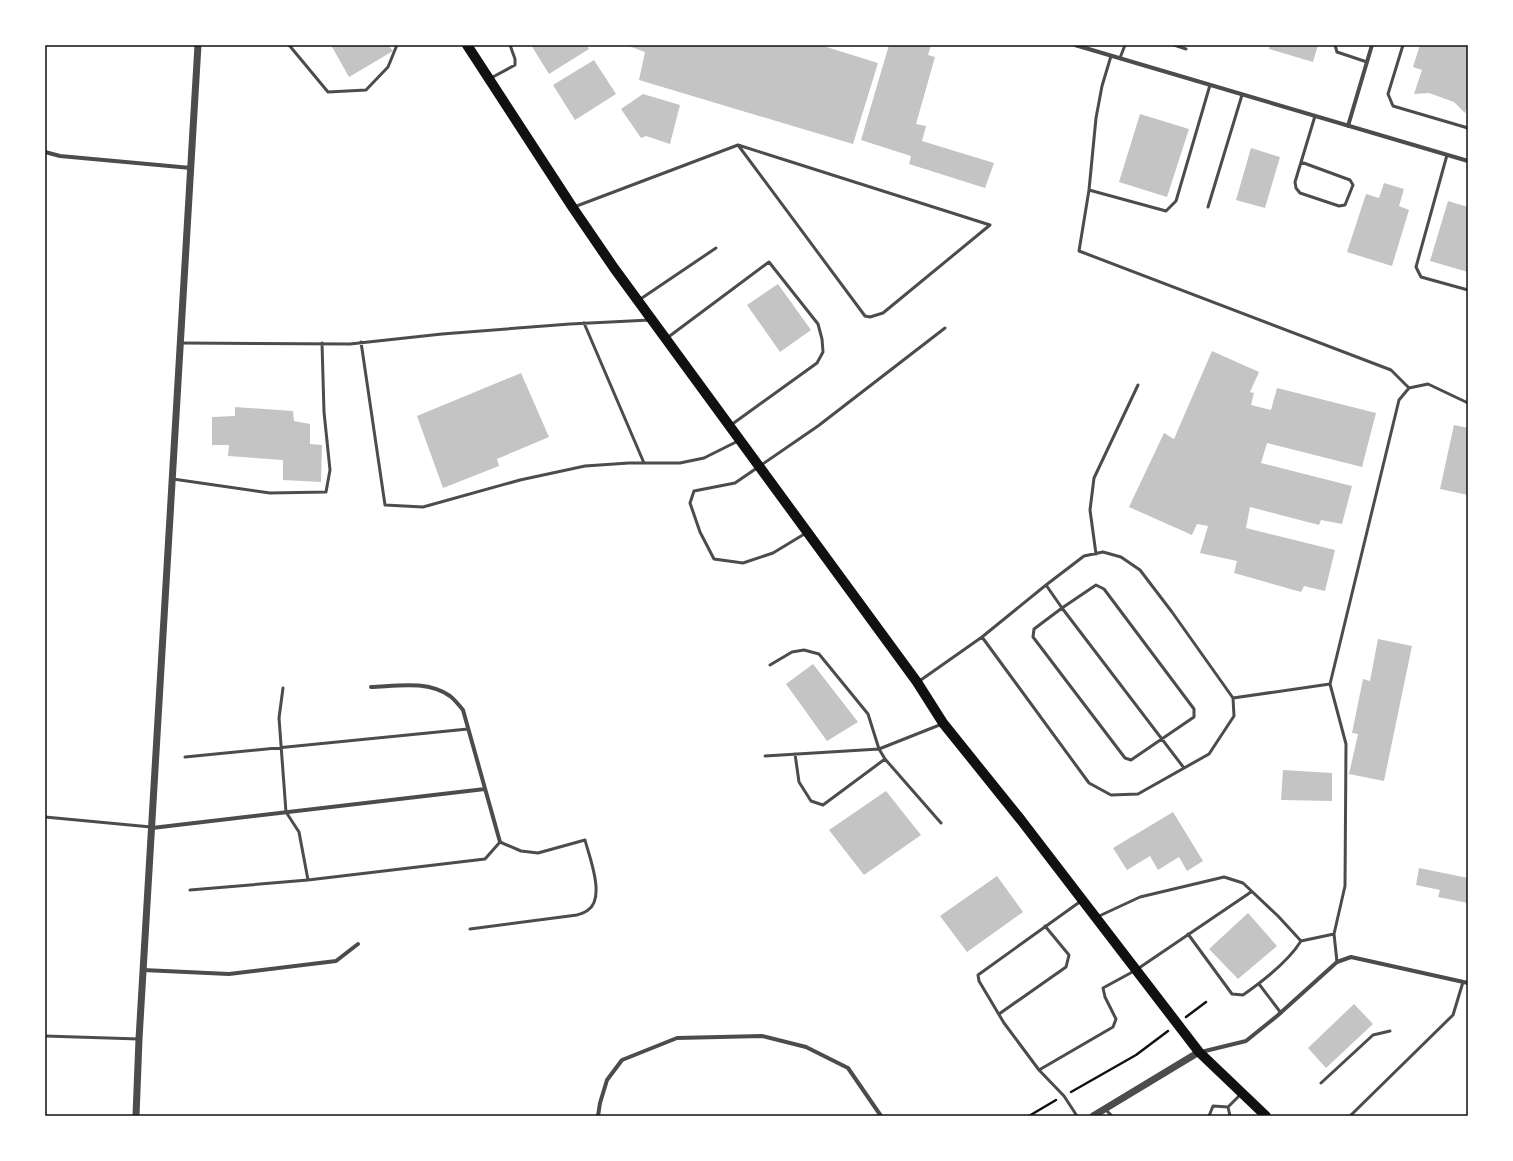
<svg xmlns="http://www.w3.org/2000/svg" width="1513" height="1161" font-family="'Varela Round',sans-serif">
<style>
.building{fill:#c4c4c4}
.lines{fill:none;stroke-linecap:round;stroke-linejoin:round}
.path{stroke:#111;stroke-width:2.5}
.service{stroke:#4c4c4c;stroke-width:3}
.minor{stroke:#4c4c4c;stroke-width:4}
.tertiary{stroke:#4c4c4c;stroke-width:7}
.primary{stroke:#111;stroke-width:10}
.neatline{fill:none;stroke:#111;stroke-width:1.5}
</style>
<rect width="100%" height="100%" fill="#fff"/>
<path class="building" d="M331,45H388L393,51L349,77Z
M531,45H586L589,49L549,74Z
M626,45H820L878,63L853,144L639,80L645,52Z
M889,45H931L928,55L935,57L916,124L926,126L922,141L994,163L985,188L909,164L911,156L861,140Z
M1270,45H1318L1313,62L1269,49Z
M1420,45H1468V105L1465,113L1454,102L1429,93L1414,94L1422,70L1413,67Z
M594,60L616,94L575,120L553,85Z
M643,94L680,105L670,144L646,136L641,138L621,109Z
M1140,114L1189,129L1167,197L1119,182Z
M1251,148L1280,157L1265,208L1236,200Z
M1384,183L1404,189L1399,206L1409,210L1392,266L1347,252L1366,194L1379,198Z
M1448,201L1468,207V272L1430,261Z
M778,284L811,330L780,352L747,305Z
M1212,351L1259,372L1250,392L1254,393L1251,405L1271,410L1277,388L1376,413L1362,467L1267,443L1261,463L1352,486L1342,524L1321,520L1319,525L1250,507L1246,528L1335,550L1325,591L1304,586L1301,592L1234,573L1237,561L1200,553L1208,526L1197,524L1192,535L1129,507L1164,433L1174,439Z
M521,373L549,437L497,459L499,466L443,488L417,416Z
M235,407L293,411L294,421L310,424V444L322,445L321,482L283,480V460L228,456L229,445H212V417L235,416Z
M1454,425L1468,428V495L1440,489Z
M1378,639L1412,646L1384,781L1349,774L1358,734L1352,733L1363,679L1370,681Z
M813,664L858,722L827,741L786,684Z
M1283,770L1332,773V801L1281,800Z
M886,791L921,835L864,875L829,830Z
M1173,812L1203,861L1187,871L1179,857L1158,870L1150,856L1127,870L1113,848Z
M1419,868L1468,878V903L1438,897L1440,890L1416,885Z
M997,876L1023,912L967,952L940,916Z
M1248,913L1277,946L1238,979L1209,949Z
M1354,1004L1373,1024L1326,1068L1308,1048Z"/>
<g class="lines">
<path class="path" d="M1186,1017L1206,1002
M1071,1092L1136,1055L1168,1031
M1029,1116L1056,1100"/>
<path class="service" d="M289,45L328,92L366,90L388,67L397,45
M1174,45L1186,49
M1335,45L1337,52L1367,62
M1403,45L1388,94L1393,106L1468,128
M1111,56L1102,86L1096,118L1089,190L1079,251L1391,370L1409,388
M1120,58L1125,45
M491,78L515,65V59L510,45
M738,145L865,316L870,317L883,313L990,225
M1447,155L1416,267L1421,277L1468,290
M1301,162L1350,180L1353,185L1345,205L1339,206L1300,193L1296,188L1295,182L1315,116
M1089,190L1166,211L1176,201L1210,85
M574,207L738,145L990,225
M1208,207L1242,95
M639,300L716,248
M584,323L644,463
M667,338L769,262L818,324L822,339L823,352L817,363L731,425
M361,342L385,505L423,507L520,480L585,466L629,463H680L704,458L738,441
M181,343L350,344L442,334L570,324L650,320
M173,479L270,493L326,492L330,470L324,412L322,343
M806,533L773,553L743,563L714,559L700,532L690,503L694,491L735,483L818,426L945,328
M1096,554L1090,510L1094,478L1138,385
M1046,585L1062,608L1034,629L1033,637L1125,758L1131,760L1194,717V709L1104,589L1096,585L1062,608L1184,768
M770,665L792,652L804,650L819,654L868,714L879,749L885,759L823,805L811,801L799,782L795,754
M918,682L982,637L1046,585L1084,556L1103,552L1121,557L1140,570L1172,612L1233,698L1234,716L1209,754L1138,794L1111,795L1089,783L982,637
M1330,684L1399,400L1409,388L1428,384L1468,403
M283,688L279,718L286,812L299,832L308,880
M1233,698L1330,684L1346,744L1345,886L1334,934L1337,962
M765,756L879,749L942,724
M185,757L468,729
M885,759L941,823
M45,817L151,827
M190,890L308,880L485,859L500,842L521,851L538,853L585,840C589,856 606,898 588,910C585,913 580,914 577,915L470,929
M1097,917L1140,897L1224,877L1243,883L1278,916L1301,941C1288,962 1263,981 1243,995L1232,994L1188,934
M1301,941L1334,934
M1259,984L1281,1013
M999,1014L1066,967L1069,955L1045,926
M45,1036L139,1039
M1039,1070L1004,1023L979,981L978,975L1081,901
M1321,1083L1373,1035L1390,1031
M1228,1107L1241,1094
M1105,1109L1112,1116
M1077,1116L1064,1096L1039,1070L1113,1027L1116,1019L1105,997L1103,988L1136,970L1251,892
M1209,1116L1213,1106L1228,1107L1230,1116
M1350,1116L1453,1015L1463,982"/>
<path class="minor" d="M1075,45L1468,161
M1348,126L1372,45
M45,152L60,156L191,168
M371,687C397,686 427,680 450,696C455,700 459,705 463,710L500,842
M152,828L485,789
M143,970L229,974L336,961L358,944
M1201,1052L1246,1041L1277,1016L1337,962L1351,957L1468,983
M598,1116L600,1103L607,1080L622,1060L677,1038L762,1036L806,1047L848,1068L881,1116"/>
<path class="tertiary" d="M136,1116L139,1039L198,45
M1093,1116L1199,1052"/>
<path class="primary" d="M467,45L573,208L614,268L917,682L943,723L1021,820L1199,1052L1266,1116"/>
</g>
<rect width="1513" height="1161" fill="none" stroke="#ffffff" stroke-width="92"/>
<rect x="46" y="46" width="1421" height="1069" class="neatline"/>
</svg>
